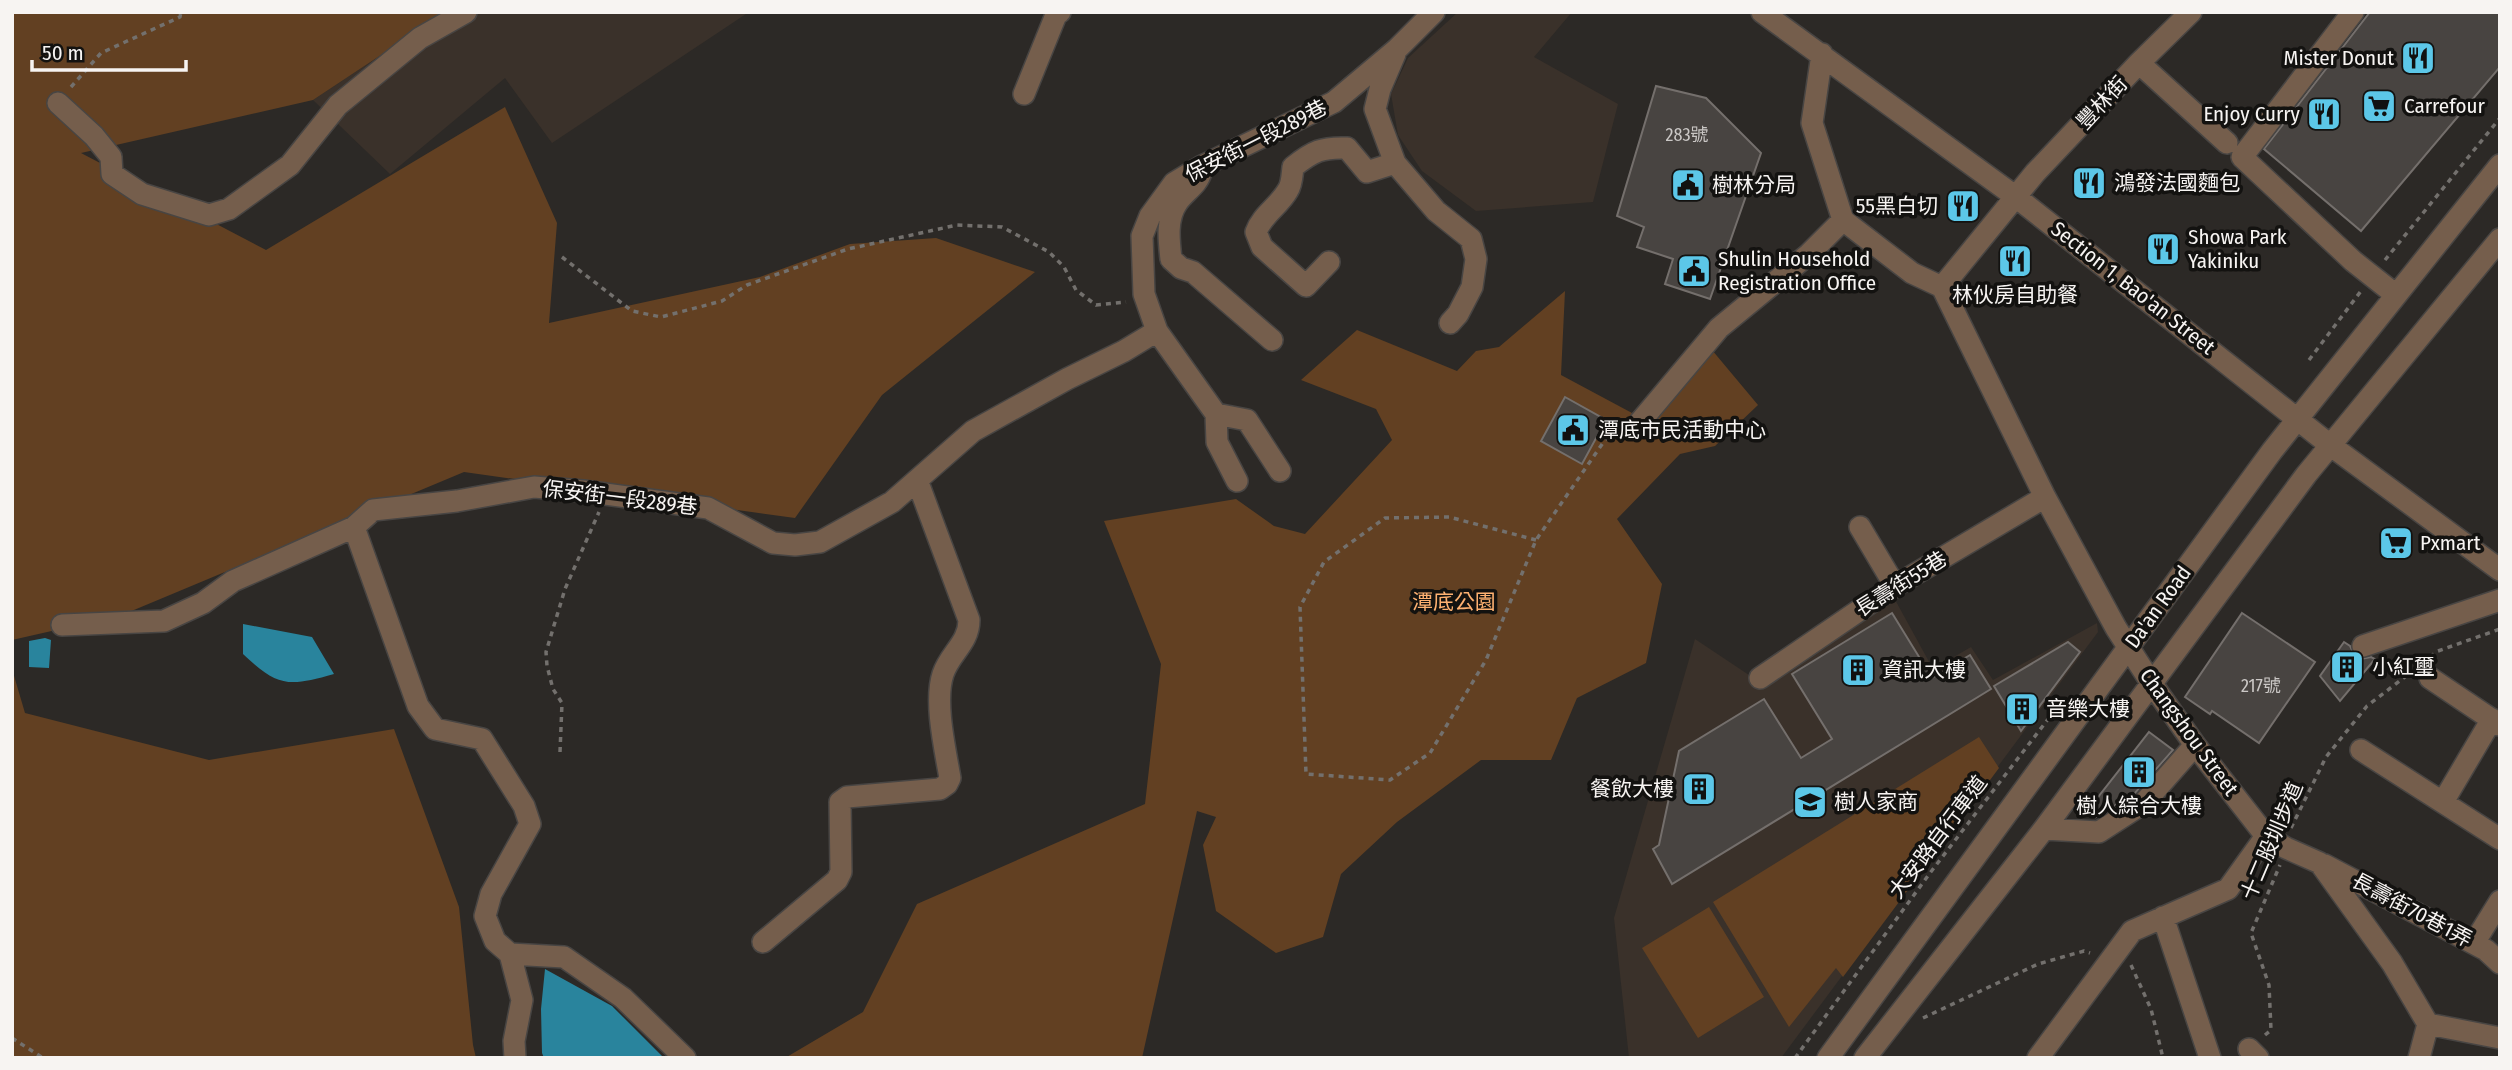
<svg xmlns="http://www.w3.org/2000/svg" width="2512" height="1070" font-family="'Fira Sans Condensed','Noto Sans TC',sans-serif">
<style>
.built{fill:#3a312a}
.green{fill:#624022}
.water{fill:#29849d}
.building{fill:#484441;stroke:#746f6c;stroke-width:2}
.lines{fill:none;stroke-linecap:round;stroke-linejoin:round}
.minor-casing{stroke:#484543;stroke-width:24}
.path{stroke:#73706d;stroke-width:3.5;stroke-dasharray:5 5;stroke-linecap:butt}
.minor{stroke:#755e4c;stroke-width:21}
.labels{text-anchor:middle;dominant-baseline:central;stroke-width:7;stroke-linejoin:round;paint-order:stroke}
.number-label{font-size:18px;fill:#cbc8c6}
.poi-label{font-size:21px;fill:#f7f4f2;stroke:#131210;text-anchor:start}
.street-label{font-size:21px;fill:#f7f4f2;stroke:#131210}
.park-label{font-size:21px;fill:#feb171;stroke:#131210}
</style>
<rect width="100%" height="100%" fill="#2c2926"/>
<path class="built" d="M446,12H749L552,143L505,78L390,174L313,100Z
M1458,12H1572L1534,57L1618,104L1593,202L1476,211L1422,171L1398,135L1391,94L1408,58Z
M1893,596L1933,669L1971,647L1993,680L2097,623L2098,632L1781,1058H1629L1614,918L1695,639L1764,685Z"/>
<path class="green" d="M12,12H446L313,100L81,153L266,250L505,107L557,223L549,323L760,277L850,244L936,238L1035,272L882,395L795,518L464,472L122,615L12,640Z
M1565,291L1561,375L1632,413L1712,350L1758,405L1715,446L1680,454L1617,519L1662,584L1646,663L1577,698L1551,760H1481L1397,822L1341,874L1323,937L1276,953L1216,911L1203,845L1216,817L1197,811L1142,1058H785L863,1012L917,904L1145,804L1161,664L1104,521L1236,499L1274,526L1305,534L1392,440L1376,409L1301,380L1357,330L1457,371L1476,351L1499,347Z
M12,669L25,713L209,760L394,729L459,907L473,1045L476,1058H12Z
M1979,737L1999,768L1843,977L1836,968L1789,1027L1713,902Z
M1709,907L1764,997L1698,1038L1642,948Z"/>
<path class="water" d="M243,624L312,637L334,674C288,687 278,687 243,654Z
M45,638L51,640L49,668L29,667V641Z
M545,969L612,1006L664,1058H544L542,1053L541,1009Z"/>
<path class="building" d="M2370,12H2500V67L2361,231L2264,149Z
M1656,86L1706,98L1761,153L1710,299L1665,284L1673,259L1637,247L1644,227L1617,216Z
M1565,397L1606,420L1582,464L1541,441Z
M1892,613L1932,678L1970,655L1991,689L1672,884L1653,849L1659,845L1679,751L1764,699L1801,758L1832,739L1792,674Z
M2242,613L2315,662L2259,743L2212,711L2210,714L2185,697Z
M2068,642L2080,652L2021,731L1994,686Z
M2344,642L2350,646L2355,656L2361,659L2371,657L2375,659L2340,701L2320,676Z
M2149,732L2173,750L2135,793L2096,817L2093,808L2095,801Z"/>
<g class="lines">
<g class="minor-casing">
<path id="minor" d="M1762,12L2016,197L2330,445L2500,570
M2191,12L2139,63L2035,173L1942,287L2045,497L2116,628L2152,684L2195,745L2266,836L2286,848L2320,863L2392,963L2428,1024L2500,1038
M2353,12L2242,157L2353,261L2396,295
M1395,54L1380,89L1375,109L1395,163L1436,211L1471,239L1476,259L1472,287L1458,314L1450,323
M1822,54L1812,123L1843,220L1912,273L1942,287
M2139,63L2227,143
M1024,94L1056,15L1060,12
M58,103L94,136L111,157L112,174L142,194L209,215L229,209L290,165L338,105L420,38L466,12
M1201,172C1198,185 1184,192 1177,203C1166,219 1169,241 1171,259L1181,268L1193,272L1272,340
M1329,262L1306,286L1262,247L1256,232C1262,215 1279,206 1288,190C1292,184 1292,175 1293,167C1313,151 1322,147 1347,148L1367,172L1395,163
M1157,331L1216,414L1247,420L1280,471
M1216,414L1217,442L1237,481
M1640,422L1719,328L1809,254L1843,220
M1860,527L1895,586
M62,625L164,621L203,603L233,581L354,527
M2363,646L2500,600
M1760,678L1895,586L2045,497
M2430,678L2500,725
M2361,750L2500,839
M2443,802L2492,719
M2044,829L2099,832L2144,803L2195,745
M2325,865L2486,950L2500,963
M2163,917L2210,1058
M763,942L837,880L841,872L840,802L847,797L940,789L947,784L950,778C945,749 934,701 943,674C950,653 969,643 969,620L917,480
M2474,943L2500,901
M510,954L522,1000L514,1041L515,1058
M2249,1049L2258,1058
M685,1058L623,998L564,957L510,954L495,941L485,916L491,894L530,824L524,806L482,739L435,729L418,706L354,527L373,510L457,501L534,487L583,491L708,508L773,543L795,545L820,542L892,502L973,431L1067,379L1124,351L1157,331L1144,294L1142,236L1150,216L1174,183L1202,166L1334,102L1397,49L1434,12
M1828,1058L2272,451L2500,165
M1865,1058L2044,829L2306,475L2500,239
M2038,1058L2132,931L2228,889L2266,836
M2419,1058L2428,1024"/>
</g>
<path class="path" d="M71,87L101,53L180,17L181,12
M562,257L632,311L661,317L722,301L747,285L848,249L957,225L1002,227L1049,252L1064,267L1076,290L1096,305L1126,302
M2385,260L2500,118
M2309,360L2361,291
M1536,540L1449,517L1385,518L1324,562L1300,607L1306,774L1390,780L1430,753L1486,660L1536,540L1616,424H1620
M2430,657L2438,651L2500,629
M560,752L562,703L553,689L547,666L546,652L565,589L599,512
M2291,828L2326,757L2367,706L2410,673
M2131,965L2151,1009L2163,1058
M1923,1018L2038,964L2084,951L2090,953
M2265,1035L2271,1030L2269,985L2251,933L2280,865
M12,1038L43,1058
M1795,1058L1930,873L2052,714"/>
<use href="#minor" class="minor"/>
</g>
<defs>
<g id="restaurant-square" transform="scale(1.75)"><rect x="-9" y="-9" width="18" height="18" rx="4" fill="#5cc7e8" stroke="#131210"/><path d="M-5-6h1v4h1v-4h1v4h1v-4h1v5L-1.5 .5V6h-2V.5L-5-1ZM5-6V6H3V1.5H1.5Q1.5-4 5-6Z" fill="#111"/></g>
<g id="supermarket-square" transform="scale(1.75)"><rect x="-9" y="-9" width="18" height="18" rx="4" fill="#5cc7e8" stroke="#131210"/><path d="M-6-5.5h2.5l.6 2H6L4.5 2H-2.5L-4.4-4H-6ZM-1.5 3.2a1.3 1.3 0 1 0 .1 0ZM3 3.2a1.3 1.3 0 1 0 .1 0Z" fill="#111"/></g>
<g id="civic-square" transform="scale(1.75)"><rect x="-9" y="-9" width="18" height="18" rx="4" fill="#5cc7e8" stroke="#131210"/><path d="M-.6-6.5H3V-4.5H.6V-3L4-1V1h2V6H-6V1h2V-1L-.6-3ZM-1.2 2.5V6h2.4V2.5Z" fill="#111"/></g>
<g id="building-square" transform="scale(1.75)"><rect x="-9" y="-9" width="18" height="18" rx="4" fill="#5cc7e8" stroke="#131210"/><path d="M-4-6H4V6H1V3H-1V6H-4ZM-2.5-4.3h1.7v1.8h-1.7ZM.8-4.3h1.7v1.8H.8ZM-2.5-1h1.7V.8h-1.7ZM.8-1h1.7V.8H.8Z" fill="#111"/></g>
<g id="school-square" transform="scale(1.75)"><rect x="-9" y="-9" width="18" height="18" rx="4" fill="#5cc7e8" stroke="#131210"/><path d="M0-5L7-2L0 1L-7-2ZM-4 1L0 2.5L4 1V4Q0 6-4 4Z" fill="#111"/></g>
</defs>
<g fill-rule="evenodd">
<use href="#restaurant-square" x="2418" y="58"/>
<use href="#supermarket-square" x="2379" y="106"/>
<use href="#restaurant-square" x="2324" y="114"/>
<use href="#restaurant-square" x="2089" y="183"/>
<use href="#civic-square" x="1688" y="185"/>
<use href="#restaurant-square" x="1963" y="206"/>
<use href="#restaurant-square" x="2163" y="249"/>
<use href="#restaurant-square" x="2015" y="261"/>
<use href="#civic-square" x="1694" y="271"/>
<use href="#civic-square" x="1573" y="430"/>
<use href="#supermarket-square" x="2396" y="543"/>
<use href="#building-square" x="2347" y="667"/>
<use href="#building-square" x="1858" y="670"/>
<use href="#building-square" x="2022" y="709"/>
<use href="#building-square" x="2139" y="772"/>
<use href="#building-square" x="1699" y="789"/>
<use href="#school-square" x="1810" y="802"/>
</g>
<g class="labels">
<g class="number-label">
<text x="1687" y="135">283號</text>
<text x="2261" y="686">217號</text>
</g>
<g class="poi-label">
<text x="2394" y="58" text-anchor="end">Mister Donut</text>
<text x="2404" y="106">Carrefour</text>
<text x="2300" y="114" text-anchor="end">Enjoy Curry</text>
<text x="2114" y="183">鴻發法國麵包</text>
<text x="1712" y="185">樹林分局</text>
<text x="1938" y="206" text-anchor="end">55黑白切</text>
<text x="2188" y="237">Showa Park<tspan x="2188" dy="24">Yakiniku</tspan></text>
<text x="1718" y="259">Shulin Household<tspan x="1718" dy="24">Registration Office</tspan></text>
<text x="2015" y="295" text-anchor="middle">林伙房自助餐</text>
<text x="1598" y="430">潭底市民活動中心</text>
<text x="2420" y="543">Pxmart</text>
<text x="2372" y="667">小紅璽</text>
<text x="1882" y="670">資訊大樓</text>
<text x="2046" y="709">音樂大樓</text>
<text x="1674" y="789" text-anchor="end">餐飲大樓</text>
<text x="1834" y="802">樹人家商</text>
<text x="2139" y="806" text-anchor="middle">樹人綜合大樓</text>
</g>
<g class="street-label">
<text transform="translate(2102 103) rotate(-47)">豐林街</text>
<text transform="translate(1256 141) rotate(-27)">保安街一段289巷</text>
<text transform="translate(2133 288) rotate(38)">Section 1, Bao'an Street</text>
<text transform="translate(620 498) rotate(7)">保安街一段289巷</text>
<text transform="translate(1901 584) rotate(-32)">長壽街55巷</text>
<text transform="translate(2158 607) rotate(-54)">Da'an Road</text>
<text transform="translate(2189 732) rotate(54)">Changshou Street</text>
<text transform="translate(1938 837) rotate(-53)">大安路自行車道</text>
<text transform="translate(2272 841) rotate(-67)">十二股圳步道</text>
<text transform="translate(2412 910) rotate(28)">長壽街70巷1弄</text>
</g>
<g class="park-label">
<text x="1454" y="602">潭底公園</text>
</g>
</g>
<rect width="2512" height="1070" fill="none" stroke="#f7f4f2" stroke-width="28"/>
<path d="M32 60v10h154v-10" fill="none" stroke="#f7f4f2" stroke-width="3.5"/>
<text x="42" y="60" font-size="21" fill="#f7f4f2" stroke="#131210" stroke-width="5" paint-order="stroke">50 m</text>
</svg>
